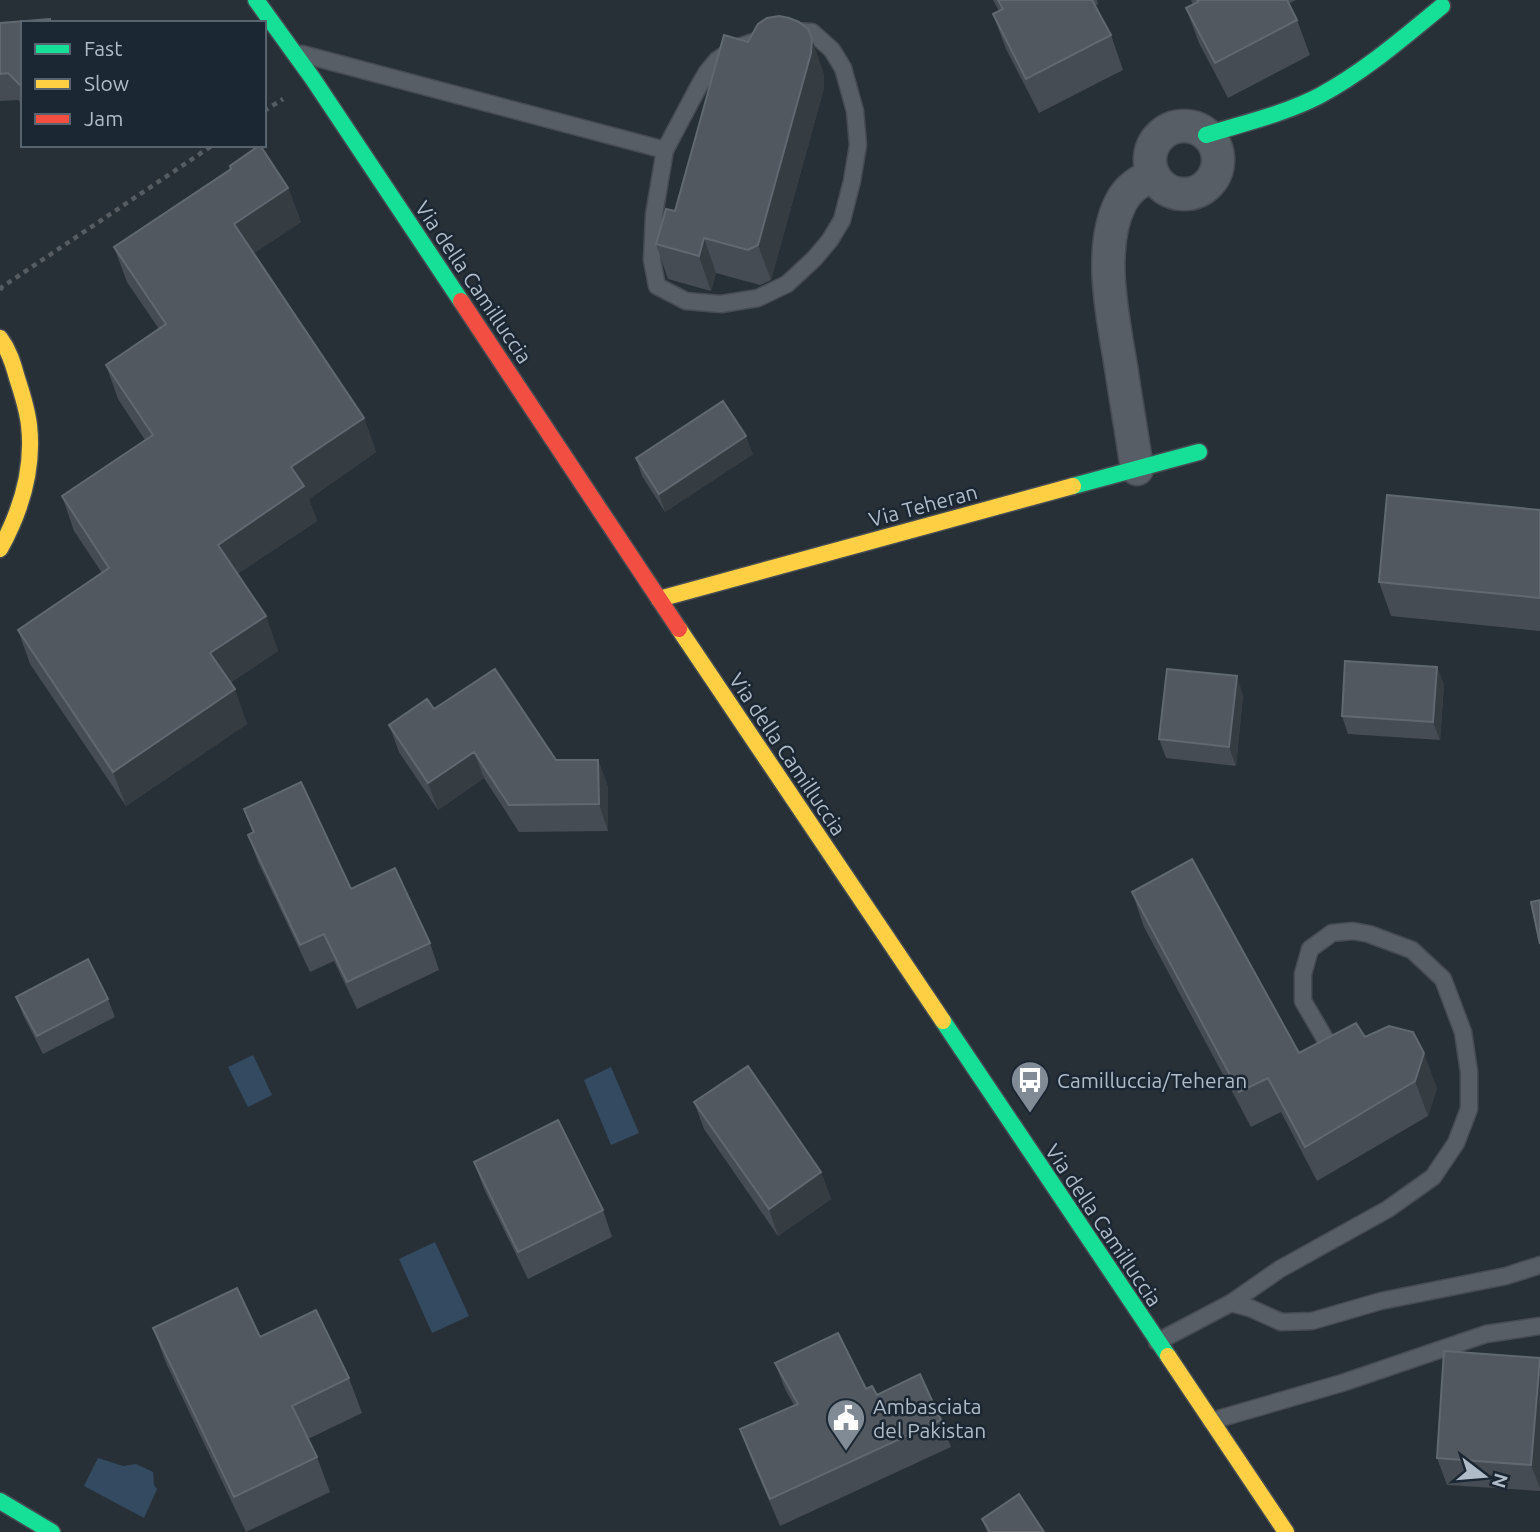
<svg xmlns="http://www.w3.org/2000/svg" width="1540" height="1532" font-family="Ubuntu,sans-serif">
<style>
.water{fill:#344a61}
.lines{fill:none;stroke-linecap:round;stroke-linejoin:round}
.lane-casing{stroke:#464c52;stroke-width:19}
.street-casing{stroke:#464c52;stroke-width:35}
.fast-casing{stroke:#464c52;stroke-width:19}
.slow-casing{stroke:#464c52;stroke-width:19}
.jam-casing{stroke:#464c52;stroke-width:19}
.path{stroke:#565d62;stroke-width:4.5;stroke-dasharray:5 5;stroke-linecap:butt}
.lane{stroke:#585e65;stroke-width:16}
.street{stroke:#585e65;stroke-width:32}
.fast{stroke:#16e098;stroke-width:16}
.slow{stroke:#ffcf43;stroke-width:16}
.jam{stroke:#f24e42;stroke-width:16}
.wall{fill:#464c53}
.shaded-wall{fill:#353c42}
.building{fill:#525860;stroke:#606870;stroke-width:2}
.labels{text-anchor:middle;dominant-baseline:central;stroke-width:5;stroke-linejoin:round;paint-order:stroke}
.street-label{font-size:21px;fill:#b1bcc9;stroke:#1b2732}
.poi-label{font-size:21px;fill:#b1bcc9;stroke:#1b2732;text-anchor:start}
</style>
<rect width="100%" height="100%" fill="#283037"/>
<path class="water" d="M253,1055L272,1095L248,1107L228,1067Z
M611,1067L639,1133L611,1145L584,1080Z
M435,1242L469,1316L432,1333L399,1259Z
M98,1458L123,1466L136,1464L153,1472L154,1485L157,1489L144,1518L84,1486Z"/>
<g class="lines">
<g class="lane-casing">
<path id="lane" d="M793,31L812,32L832,50L843,68L855,111L858,145L852,181L842,220L830,240L814,259L787,284L758,298L721,304L686,301L657,286L652,260L654,215L665,150L700,84L707,72L717,60L733,49L759,40Z
M302,54L665,150
M1231,1303L1280,1269L1388,1209L1433,1177L1456,1143L1469,1109V1072L1463,1032L1443,979L1412,950L1369,934L1353,931L1332,933L1310,949L1303,974V1001L1331,1049
M1157,1342L1231,1303L1250,1308L1281,1322L1312,1321L1381,1301L1506,1276L1540,1265
M1211,1421L1342,1383L1486,1334L1540,1326"/>
</g>
<g class="street-casing">
<path id="street" d="M1150 160a34 34 0 1 1 68 0a34 34 0 1 1-68 0Z
M1137,469C1132,435 1126,401 1121,367C1113,318 1097,248 1121,202C1128,188 1140,181 1153,175"/>
</g>
<g class="fast-casing">
<path id="fast" d="M256,0L313,79L461,301
M1206,135C1244,123 1284,114 1319,96C1364,72 1403,38 1442,6
M1073,486L1199,452
M943,1021L1168,1356
M0,1501L52,1532"/>
</g>
<g class="slow-casing">
<path id="slow" d="M0,338C9,350 13,363 17,378C22,393 27,408 29,425C34,469 21,511 0,549
M659,599L1073,486
M679,629L943,1021
M1168,1356L1286,1532"/>
</g>
<g class="jam-casing">
<path id="jam" d="M461,301L679,629"/>
</g>
<path class="path" d="M264,111L283,99
M0,290L2,287L213,145"/>
<use href="#lane" class="lane"/>
<use href="#street" class="street"/>
<use href="#fast" class="fast"/>
<use href="#slow" class="slow"/>
<use href="#jam" class="jam"/>
</g>
<path class="wall" d="M993,0H1097L1098,4L1095,6L1111,35L1123,70L1039,113L1006,49L993,14L999,11Z
M1191,0H1296L1288,4L1297,20L1310,55L1228,98L1199,43L1186,8L1193,5Z
M0,23H23V105L18,100L0,101Z
M824,74V88L771,280L760,285L716,273L711,291L668,279L656,244L675,211Z
M230,166L288,188L301,222L254,253L364,418L376,452L309,499L317,521L237,574L266,616L278,651L230,683L247,724L126,806L30,664L18,630L102,573L74,531L62,496L145,440L118,399L106,365L159,329L127,282L114,247L231,169Z
M753,454L665,512L642,476L636,458Z
M1540,510V631L1391,616L1379,582Z
M1437,667L1444,685L1440,740L1348,734L1342,716Z
M1243,695L1236,766L1166,758L1159,739Z
M434,709L556,760H598L608,787V831L519,832L484,778L438,810L399,752L389,725Z
M244,809L351,889L430,943L439,970L357,1009L334,961L310,972L258,862L248,835L253,833Z
M1132,892L1299,1053L1365,1037L1437,1088L1428,1116L1317,1181L1281,1112L1251,1127L1144,927Z
M16,997L108,999L115,1017L43,1054L23,1015Z
M694,1102L821,1172L831,1199L778,1236L704,1129Z
M474,1162L603,1210L612,1237L528,1279L484,1189Z
M153,1328L260,1337L349,1378L362,1413L308,1439L317,1457L330,1492L246,1532L166,1363Z
M1540,1358V1491L1447,1485L1437,1458Z
M775,1363L866,1389L877,1395L941,1420L951,1447L780,1526L750,1456L740,1429L794,1405L785,1389Z
M982,1519L1044,1532H987Z"/>
<path class="shaded-wall" d="M812,39L824,74V88L771,280L758,245Z
M288,188L301,222L246,258L234,224Z
M704,238L716,273L711,291L699,256Z
M364,418L376,452L309,499L317,521L230,579L218,545L291,467Z
M746,436L753,454L665,512L659,494Z
M266,616L278,651L223,688L210,653Z
M1437,667L1444,685L1440,740L1433,722Z
M1237,676L1243,695L1236,766L1229,747Z
M235,689L247,724L126,806L113,772Z
M474,752L484,778L438,810L428,783Z
M598,760L608,787V831L599,804Z
M1424,1053L1437,1088L1428,1116L1415,1081Z
M821,1172L831,1199L778,1236L769,1209Z
M1540,1358V1488L1531,1465Z"/>
<path class="building" d="M998,0H1092L1111,35L1026,79L993,14L1003,9Z
M1197,0H1287L1297,20L1215,63L1186,8L1198,2Z
M779,16L789,18L799,22L808,29L812,39L811,53L758,245L748,250L704,238L699,256L656,244L666,209L675,211L724,35L748,42L758,24L767,18Z
M50,19V23H23V88L8,73L0,74V23Z
M260,145L288,188L234,224L364,418L291,467L304,486L218,545L266,616L210,653L235,689L113,772L18,630L109,568L62,496L153,435L106,365L166,324L114,247L231,169L230,166Z
M723,401L746,436L659,494L636,458Z
M1387,495L1540,510V598L1379,582Z
M1345,661L1437,667L1433,722L1342,716Z
M495,669L556,760H598L599,804L509,805L474,752L428,783L389,725L427,699L434,709Z
M1167,669L1237,676L1229,747L1159,739Z
M301,782L351,889L395,868L430,943L347,982L324,934L300,945L248,835L254,832L244,809Z
M1192,859L1299,1053L1356,1023L1365,1037L1389,1026L1413,1032L1424,1053L1415,1081L1305,1147L1268,1078L1239,1092L1132,892Z
M1540,900V944L1531,902Z
M88,959L108,999L37,1036L16,997Z
M748,1066L821,1172L769,1209L694,1102Z
M558,1120L603,1210L518,1252L474,1162Z
M237,1288L260,1337L316,1310L349,1378L292,1406L317,1457L234,1497L153,1328Z
M838,1333L866,1389L872,1386L877,1395L920,1374L941,1420L770,1499L740,1429L798,1404L775,1363Z
M1444,1351L1540,1358L1531,1465L1437,1458Z
M1019,1494L1044,1532H990L982,1519Z"/>
<defs>
<g id="bus-pin" transform="scale(2.0125)"><path d="M0 17L-7.5 6A9.5 9.5 0 1 1 7.5 6Z" fill="#818b96" stroke="#1b2732"/><path d="M-5-6H5V4H4V6H2V4H-2V6H-4V4H-5ZM-3.5-4V0h7V-4ZM-3.5 1.2v1.5H-2V1.2ZM2 1.2v1.5H3.5V1.2Z" fill="#fff"/></g>
<g id="civic-pin" transform="scale(2.0125)"><path d="M0 17L-7.5 6A9.5 9.5 0 1 1 7.5 6Z" fill="#818b96" stroke="#1b2732"/><path d="M-.6-6.5H3V-4.5H.6V-3L4-1V1h2V6H-6V1h2V-1L-.6-3ZM-1.2 2.5V6h2.4V2.5Z" fill="#fff"/></g>
</defs>
<g fill-rule="evenodd">
<use href="#bus-pin" x="1030" y="1080"/>
<use href="#civic-pin" x="846" y="1418"/>
</g>
<g class="labels">
<g class="street-label">
<text transform="translate(474 282) rotate(56)">Via della Camilluccia</text>
<text transform="translate(923 505) rotate(-15)">Via Teheran</text>
<text transform="translate(788 754) rotate(56)">Via della Camilluccia</text>
<text transform="translate(1104 1225) rotate(56)">Via della Camilluccia</text>
</g>
<g class="poi-label">
<text x="1057" y="1080">Camilluccia/Teheran</text>
<text x="873" y="1406">Ambasciata<tspan x="873" dy="24">del Pakistan</tspan></text>
</g>
</g>
<rect x="21" y="21" width="245" height="126" fill="#1b2732" stroke="#57636e" stroke-width="2"/>
<rect x="35" y="44" width="35" height="10" fill="#16e098" stroke="#57636e" stroke-width="2"/>
<text x="84" y="56" font-size="21" fill="#b1bcc9">Fast</text>
<rect x="35" y="79" width="35" height="10" fill="#ffcf43" stroke="#57636e" stroke-width="2"/>
<text x="84" y="91" font-size="21" fill="#b1bcc9">Slow</text>
<rect x="35" y="114" width="35" height="10" fill="#f24e42" stroke="#57636e" stroke-width="2"/>
<text x="84" y="126" font-size="21" fill="#b1bcc9">Jam</text>
<g transform="translate(1484 1476) rotate(106)" stroke="#1b2732" stroke-width="5" paint-order="stroke">
<path d="M0-5L12 26L0 18L-12 26Z" fill="#b1bcc9"/>
<text y="-10" font-size="19" font-weight="bold" text-anchor="middle" fill="#b1bcc9">N</text>
</g>
</svg>
